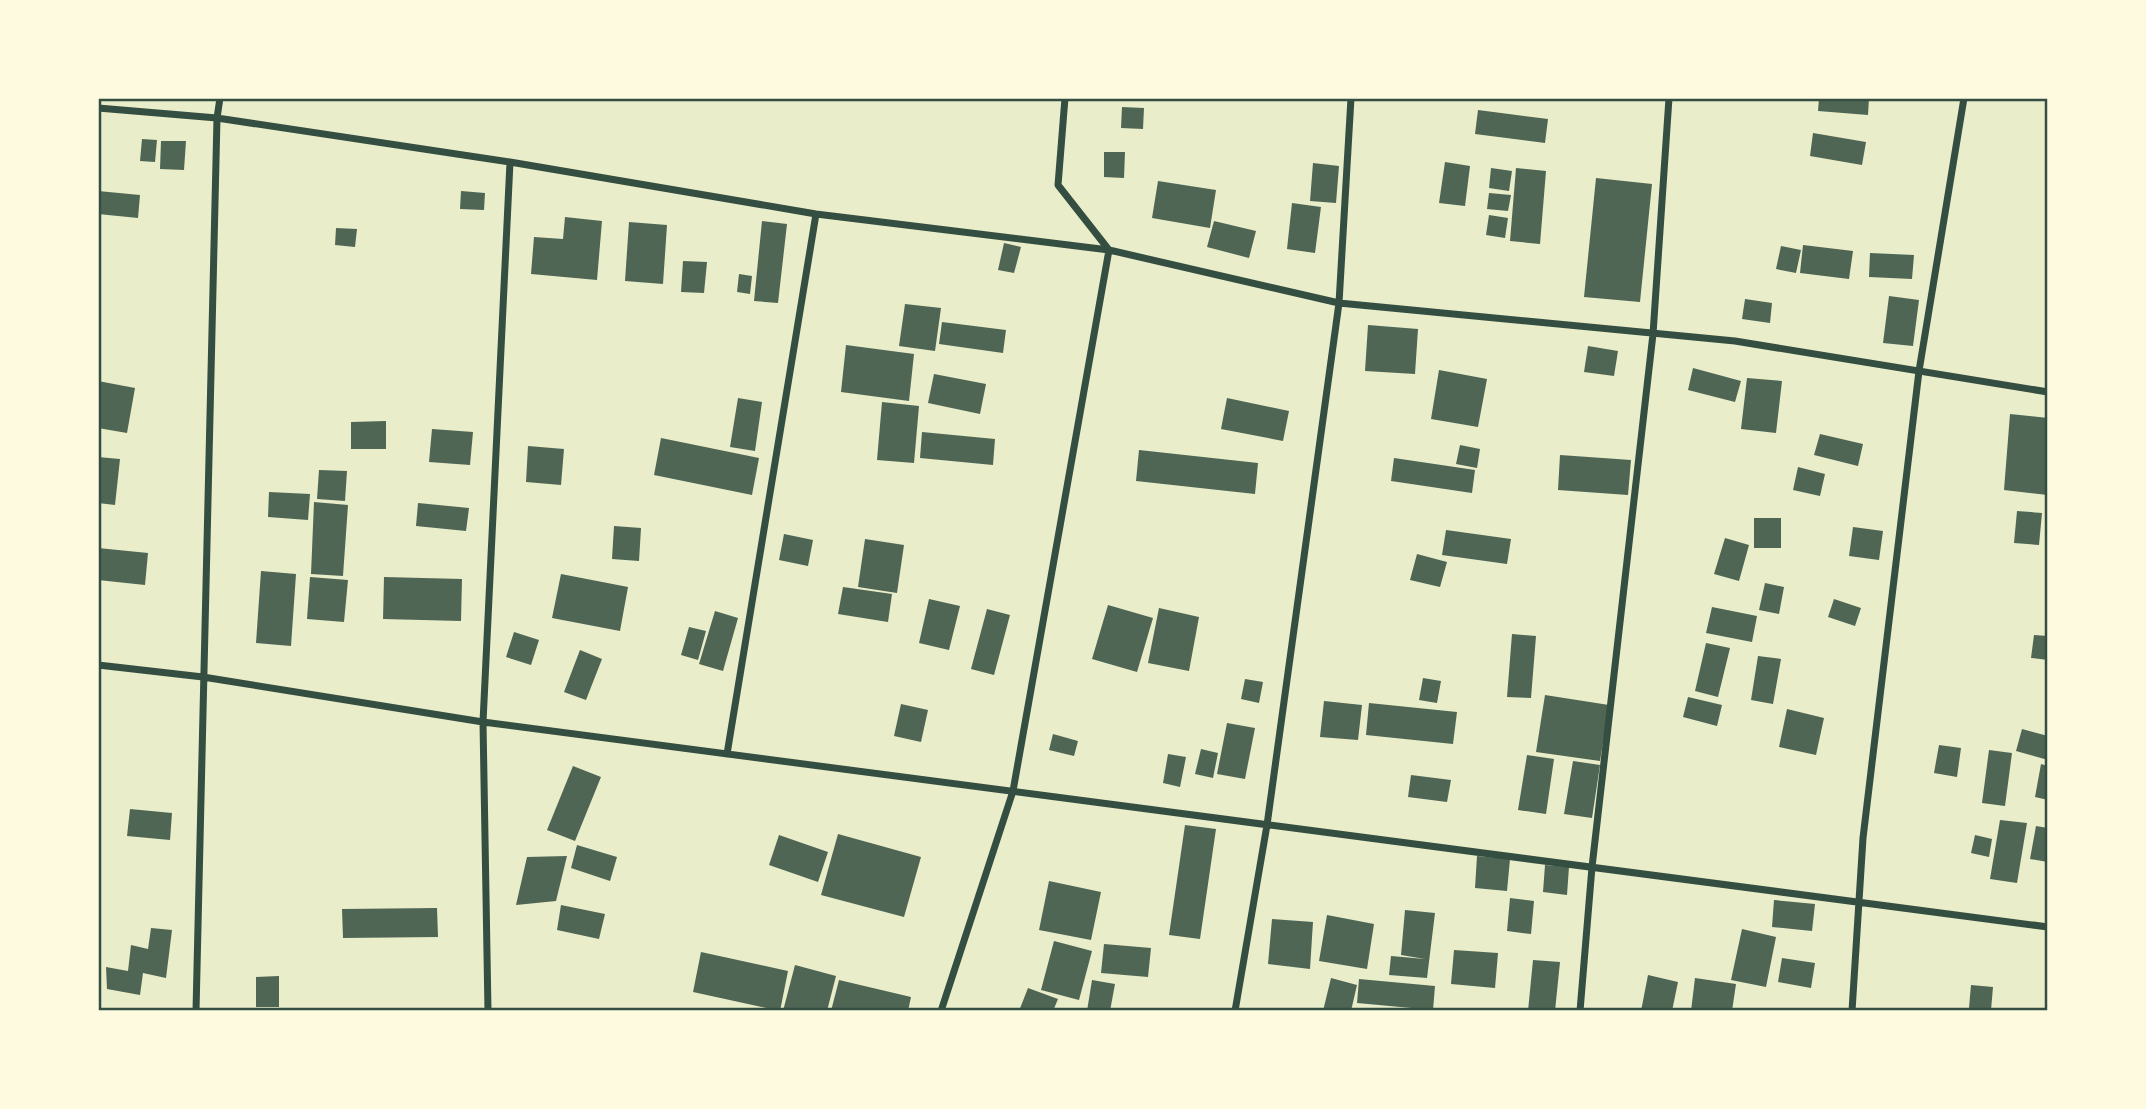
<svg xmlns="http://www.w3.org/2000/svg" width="2146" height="1109" font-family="'Varela Round',sans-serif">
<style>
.building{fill:#4f6655}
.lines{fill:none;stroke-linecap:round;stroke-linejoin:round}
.minor{stroke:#344e41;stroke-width:7}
.neatline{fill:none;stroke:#344e41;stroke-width:2.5}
</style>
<rect width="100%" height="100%" fill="#e9edc9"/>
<path class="building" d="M1819,98H1869L1868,115L1818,111Z
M1122,107L1144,108L1143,129L1121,128Z
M1478,110L1548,119L1545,143L1475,134Z
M1813,133L1866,142L1862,165L1810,156Z
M142,139L157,140L155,162L140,161Z
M161,141H186L184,170L160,169Z
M1104,152H1125L1124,178L1104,177Z
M1445,162L1470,166L1465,206L1439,203Z
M1313,163L1339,166L1336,203L1310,201Z
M1491,168L1512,171L1509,191L1489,188Z
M1516,168L1546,171L1540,244L1510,241Z
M1596,178L1652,184L1640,302L1584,297Z
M1158,181L1216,190L1210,228L1152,218Z
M98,191L140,195L138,218L98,214Z
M461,191L485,193L484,210L460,209Z
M1489,193L1511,195L1508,211L1487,209Z
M1292,203L1321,207L1315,253L1287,249Z
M1489,215L1508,218L1505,238L1486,235Z
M565,217L602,221L597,280L531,274L534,237L563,239Z
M762,221L787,224L778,303L754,301Z
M1214,221L1256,231L1249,258L1207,247Z
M629,222L667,225L663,284L625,281Z
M336,228L357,229L355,247L335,245Z
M1004,243L1021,247L1014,273L998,270Z
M1803,245L1853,251L1849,279L1800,273Z
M1781,246L1801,250L1796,273L1776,269Z
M1870,253L1914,255L1912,279L1869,277Z
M683,261L707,262L704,293L681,292Z
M739,274L752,276L750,294L737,292Z
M1889,296L1919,300L1913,346L1883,343Z
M1745,299L1772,303L1770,323L1742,319Z
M905,304L941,308L935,351L899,346Z
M942,322L1006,330L1003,353L939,344Z
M1368,325L1418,329L1415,374L1365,371Z
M846,345L914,354L909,401L841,392Z
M1588,346L1618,351L1614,376L1584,372Z
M1693,368L1741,381L1735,402L1688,390Z
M1439,370L1487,379L1478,427L1431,419Z
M934,374L986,384L980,414L928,403Z
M1747,378L1782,381L1776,433L1741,429Z
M98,381L135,388L127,433L98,428Z
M738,398L762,402L755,451L730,447Z
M1227,398L1289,411L1283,441L1221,429Z
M882,402L919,406L914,463L877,460Z
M2010,414L2048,418V495L2004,490Z
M386,421V449H351V422Z
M432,429L473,432L470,465L429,462Z
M922,432L995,439L993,465L920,458Z
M1820,434L1863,444L1858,466L1814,455Z
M661,438L759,458L752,495L654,475Z
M1460,445L1480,449L1477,468L1456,464Z
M528,446L564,449L561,485L526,482Z
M1139,450L1258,463L1255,494L1136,481Z
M1560,455L1631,460L1628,495L1558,490Z
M98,457L120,459L115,505L98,503Z
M1394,458L1475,470L1472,493L1391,481Z
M1798,467L1825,474L1820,496L1793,490Z
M319,470L347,471L345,501L317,499Z
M269,492L310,494L308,520L268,517Z
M314,502L348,505L343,576L311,574Z
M418,503L469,508L466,531L416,526Z
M2017,511L2042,513L2039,545L2014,543Z
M1754,518H1781V548H1754Z
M614,526L641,528L639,561L612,559Z
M1853,527L1883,531L1879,560L1849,556Z
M1446,530L1511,539L1507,564L1442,555Z
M784,534L813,540L808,566L779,560Z
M1725,538L1749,545L1739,581L1714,574Z
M865,539L904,545L897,593L858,587Z
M98,548L148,553L145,585L98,580Z
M1417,554L1447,562L1440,587L1410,580Z
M261,571L296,574L291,646L256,643Z
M561,574L628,587L620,631L552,618Z
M310,577L348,580L344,622L307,619Z
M384,577L462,579L461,621L383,619Z
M1765,583L1784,587L1779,614L1759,610Z
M843,587L892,594L888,622L838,614Z
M929,599L960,606L949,650L919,643Z
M1834,599L1861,608L1855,626L1828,617Z
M1108,605L1153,618L1137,672L1092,659Z
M1712,607L1757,616L1752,642L1706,633Z
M1159,608L1199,617L1189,671L1148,663Z
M987,609L1010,615L994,675L971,669Z
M715,611L738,618L723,671L699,664Z
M689,627L706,631L698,660L681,655Z
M514,632L539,640L531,665L506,657Z
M1512,634L1536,636L1531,698L1507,697Z
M2034,635L2048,636V660L2031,658Z
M1706,643L1730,648L1718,697L1695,691Z
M580,650L602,659L586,700L564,692Z
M1758,656L1781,659L1773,704L1751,700Z
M1423,678L1441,681L1437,703L1419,700Z
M1245,679L1263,682L1259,703L1241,699Z
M1545,695L1609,705L1600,761L1536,752Z
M1688,697L1722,705L1717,726L1683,717Z
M1324,701L1362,705L1358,740L1320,737Z
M1369,703L1457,712L1453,744L1366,735Z
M901,704L928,710L921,742L894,736Z
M1787,709L1824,718L1816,755L1779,747Z
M1227,723L1255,728L1245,779L1217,774Z
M2022,729L2048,736V760L2016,751Z
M1053,734L1078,741L1074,756L1049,750Z
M1939,745L1961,748L1957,777L1934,773Z
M1201,749L1218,753L1213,778L1195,774Z
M1989,750L2012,753L2005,806L1982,803Z
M1168,754L1186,757L1180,787L1163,783Z
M1527,755L1554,759L1546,814L1518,810Z
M1573,761L1600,765L1592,818L1564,814Z
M2041,764L2048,766V800L2035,797Z
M573,766L601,777L575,841L547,830Z
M1411,775L1451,780L1447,802L1408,797Z
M130,809L172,813L170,840L127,836Z
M2000,820L2027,823L2017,883L1990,879Z
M1185,825L1216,829L1200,939L1169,935Z
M2036,826L2048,828V862L2030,859Z
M838,834L921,857L904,917L821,895Z
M779,835L828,852L818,882L769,865Z
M1975,835L1992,839L1989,857L1971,853Z
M577,845L617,857L610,881L571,868Z
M567,856L556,901L516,905L527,857Z
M1477,856L1510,859L1507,891L1475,888Z
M1545,865L1569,867L1567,895L1543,892Z
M1049,881L1101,892L1091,940L1039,930Z
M1510,898L1534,901L1531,934L1507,931Z
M1774,900L1815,904L1812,931L1772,927Z
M561,905L605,914L599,939L557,930Z
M437,908L438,937L343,938L342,909Z
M1405,910L1435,913L1427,978L1389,975L1391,956L1425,959L1401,955Z
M1327,915L1374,924L1367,969L1319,961Z
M1272,919L1313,922L1310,969L1268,964Z
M151,928L172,930L166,978L143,973L140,995L107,989L106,967L128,971L131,945L148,949Z
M1742,929L1776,937L1766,987L1731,980Z
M1054,941L1092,951L1079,1000L1041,990Z
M1104,944L1151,948L1148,977L1101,973Z
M1454,950L1498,953L1495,988L1451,984Z
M701,952L788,971L780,1011L693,992Z
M1782,958L1815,963L1811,988L1778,982Z
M1533,960L1560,962L1555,1011H1528Z
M795,965L836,976L827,1011H783Z
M1648,975L1678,982L1672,1011H1641Z
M279,976V1007H256V977Z
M1331,978L1357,985L1351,1011H1323Z
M1695,978L1736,984L1732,1011H1691Z
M1359,979L1435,986L1433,1010L1357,1003Z
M839,980L911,997L908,1011H831Z
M1092,980L1115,984L1110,1011H1087Z
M1971,985L1993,987L1991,1010L1969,1008Z
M1028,988L1058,999L1053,1011H1019Z"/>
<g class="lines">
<path class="minor" d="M98,108L217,118L510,162L816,214L1109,250L1339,303L1735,341L2048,392
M98,665L203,677L483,722L2048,927
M727,754L816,214
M196,1011L217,118L220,98
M488,1011L483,722L510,162
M941,1011L1013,791L1109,250L1058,185L1065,98
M1235,1011L1267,825L1339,303L1351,98
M1580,1011L1592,867L1653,334L1669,98
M1852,1011L1863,838L1919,371L1964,98"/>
</g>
<rect width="2146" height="1109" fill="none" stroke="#fefae0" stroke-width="200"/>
<rect x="100" y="100" width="1946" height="909" class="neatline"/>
</svg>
